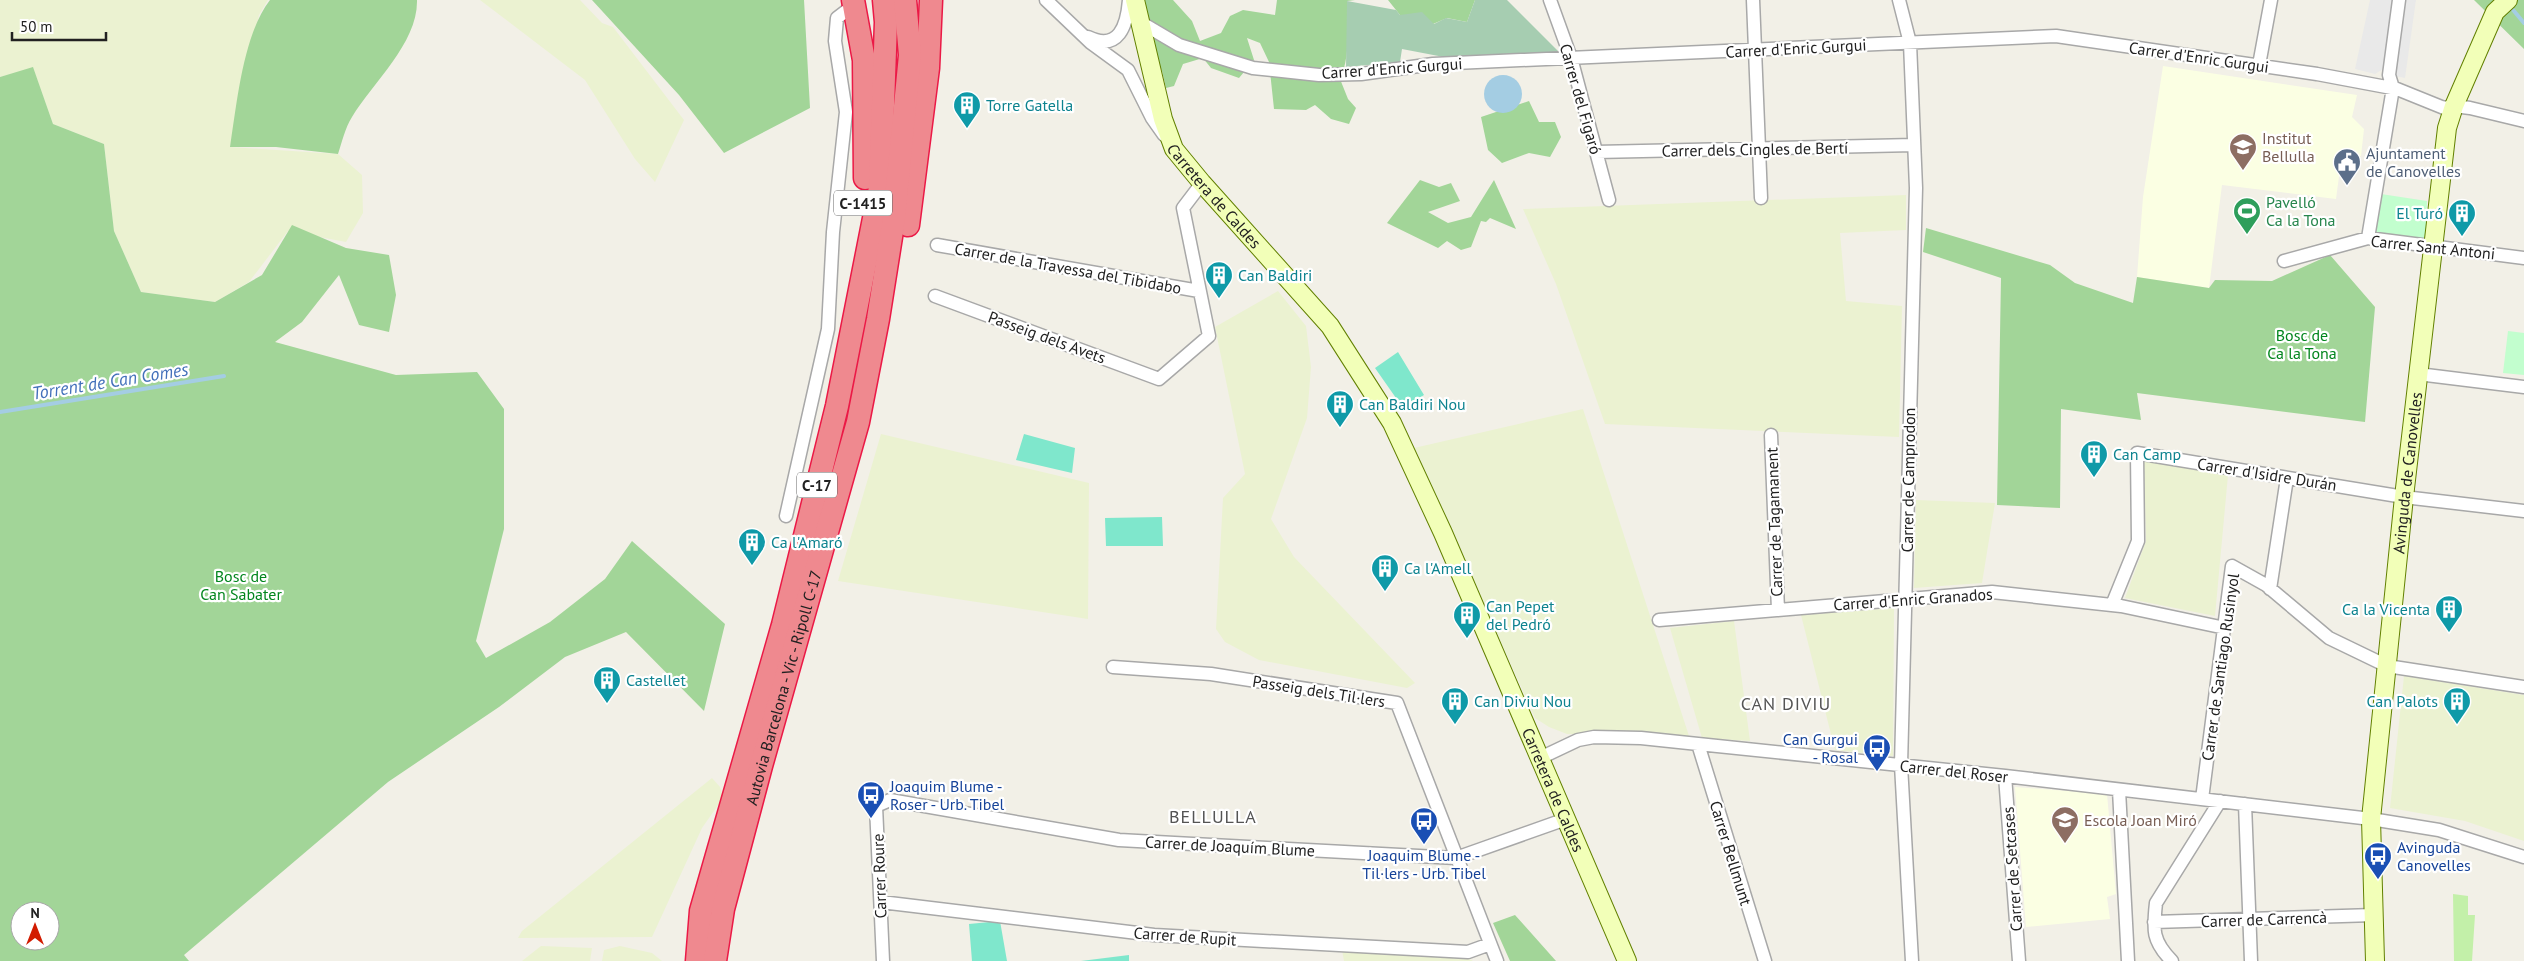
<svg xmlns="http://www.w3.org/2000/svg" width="2524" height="961" font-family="'PT Sans',sans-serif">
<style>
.education{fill:#fbffe3}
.farmland{fill:#ebf2d1}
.grass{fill:#c3f0a9}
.forest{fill:#a2d598;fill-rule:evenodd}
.cemetery{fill:#a6cdb1}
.park{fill:#c2fece}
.pitch{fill:#7fe7cc}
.parking{fill:#e9e9e9}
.water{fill:#a4cde3}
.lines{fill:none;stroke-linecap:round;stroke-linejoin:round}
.stream{stroke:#a4cde3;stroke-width:4}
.street-casing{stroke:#a8a8a8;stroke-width:15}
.secondary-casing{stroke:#628000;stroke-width:20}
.highway-casing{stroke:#eb1946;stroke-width:25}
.street{stroke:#fff;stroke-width:12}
.secondary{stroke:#f2ffb8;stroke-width:18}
.highway{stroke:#ef898f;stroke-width:22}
.labels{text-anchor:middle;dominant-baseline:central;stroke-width:4.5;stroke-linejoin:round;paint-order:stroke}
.shield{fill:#fff;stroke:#646464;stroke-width:1}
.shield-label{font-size:15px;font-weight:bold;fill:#212121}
.street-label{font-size:16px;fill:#212121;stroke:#fff}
.culture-label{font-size:16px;fill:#0d838f;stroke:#fff;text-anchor:start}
.education-label{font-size:16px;fill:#785e54;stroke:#fff;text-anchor:start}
.service-label{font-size:16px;fill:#4e5e75;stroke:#fff;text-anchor:start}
.leisure-label{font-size:16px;fill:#27864d;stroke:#fff;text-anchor:start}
.park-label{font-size:16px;fill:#03861e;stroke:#fff}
.transit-label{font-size:16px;fill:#164399;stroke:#fff;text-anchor:start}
.water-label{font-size:18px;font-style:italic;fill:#4370ba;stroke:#fff}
.neighbourhood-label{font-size:18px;letter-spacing:1px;fill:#545454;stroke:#fff}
</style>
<rect width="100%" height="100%" fill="#f2f0e7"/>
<path class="education" d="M2163,66L2357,95L2352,117L2364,129L2361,156L2342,154L2336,199L2222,185L2209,288L2137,277L2143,197Z
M2015,787L2107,794L2116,894L2107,897L2110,919L2026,927Z"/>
<path class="farmland" d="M0,0H268L259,15L230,147L338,154L362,175L363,213L346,242L288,231L249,282L215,302L141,292L114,231L104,144L53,124L33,68L0,77Z
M480,0H580L602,23L613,27L684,120L655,182L635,159L585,80Z
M1906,195V230L1840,233L1846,301L1902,306L1899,437L1605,424L1556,284L1523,209Z
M1278,291L1306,326L1311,367L1307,418L1271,519L1294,557L1415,683L1407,688L1259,660L1225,642L1216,629L1223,498L1245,474L1215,327Z
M1583,409L1689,736L1567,734L1549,727L1535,718L1414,448Z
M881,434L1089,483L1088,619L838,581Z
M2144,460L2228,475L2215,616L2125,598L2146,541Z
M1916,500L1995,503L1982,583L1914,588Z
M1894,608L1893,756L1835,750L1801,615Z
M1734,621L1750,741L1702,738L1670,628Z
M2404,676L2524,695V841L2465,821L2390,808Z
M712,778L720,787L723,798L702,828L652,937L518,938L522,931Z
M541,946L592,948L590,961H522Z
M620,946L652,953L662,961H602L604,950Z
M1342,950L1464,956L1473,961H1344Z"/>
<path class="grass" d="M2453,894L2468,896V915H2475L2472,961H2454Z"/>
<path class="forest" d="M270,0H417C418,43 373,82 352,117C345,128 342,142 338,154L276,147H230C237,103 243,35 270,0Z
M592,0H804L810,108L724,153L679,95Z
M1145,0H1173L1192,21L1200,41L1221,33L1230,16L1243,10L1275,15L1277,0H1355L1347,1C1347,27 1351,55 1340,79L1348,99L1356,108L1349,124L1331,119L1315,105L1306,110L1274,109L1269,62L1260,43L1247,38L1254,60L1239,78L1211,68L1203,58L1183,64L1174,86L1166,88L1162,71L1152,50Z
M1388,0H1475L1467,22L1447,18L1433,24L1400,15Z
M2474,0H2524V49Z
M33,67L53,124L104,144L114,231L141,292L215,302L262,275L292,225L346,248L389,255L396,295L389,332L359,325L339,275L302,322L275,342L396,375L477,372L504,409V529L476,641L486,658L550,622L605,579L632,541L725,624L704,711L626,632L565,657L499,707L388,782L184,955L189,961H0V77ZM20,911H50V941H20Z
M1529,101L1539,122H1555L1561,137L1550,157L1529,153L1502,163L1488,150L1481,117Z
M1420,180L1439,187L1451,183L1460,201L1428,212L1448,223L1471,217L1494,180L1516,229L1490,218L1486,222L1481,221L1471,247L1461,250L1447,241L1438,248L1387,223Z
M1926,228L2050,265L2075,283L2133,303L2137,277L2209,288L2215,280L2272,281L2330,255L2375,307L2365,422L2137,393L2141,420L2061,409L2060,508L1997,505L2001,278L1923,252Z
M1515,915L1556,961H1510L1493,923Z"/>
<path class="cemetery" d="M1475,0H1507L1560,53L1449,58L1402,49L1400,62L1346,67L1347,1L1396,10L1400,15L1422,12L1434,24L1446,18L1467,22Z"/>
<path class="park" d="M2381,194L2427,201L2426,241L2373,235Z
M2508,331L2524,333V375L2503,373Z"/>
<path class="pitch" d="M1398,352L1424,395L1403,408L1375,368Z
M1024,434L1075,448L1072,473L1016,460Z
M1162,517L1163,546H1106L1105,518Z
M1000,921L1007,961H972L969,924Z
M1129,955V961H1081Z"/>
<path class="parking" d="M2370,0H2416L2405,78L2395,76L2385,68L2375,74L2355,69Z"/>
<path class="water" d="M1484 94a19 19 0 1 1 38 0a19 19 0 1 1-38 0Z"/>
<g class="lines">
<path class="stream" d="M2509,5L2524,23
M0,412L224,376"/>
<g class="street-casing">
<path id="street" d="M1046,0L1091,43L1128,70L1152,118L1164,135
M1550,0L1571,58L1609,200
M1753,0L1761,198
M1899,0L1910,43L1916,188L1901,765L1912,961
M1140,22L1179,45L1253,68L1319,75L1361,74L1433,64L2056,36L2317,74L2397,89L2444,108L2454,106L2470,108L2524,121
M1088,37C1119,52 1127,25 1129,0
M2259,65L2271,0
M1596,152L1914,145
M2368,238L2393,88L2389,75L2399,0
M937,245L1199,291
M2284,261L2368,238L2524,258
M935,296L1159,379L1209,336L1183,208L1202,183
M2418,374L2524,387
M1771,435L1778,610
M786,516L828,329L833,232L846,112L835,41L837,18L854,5
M2270,589L2287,478
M2112,605L2138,541L2137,453L2404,497L2524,511
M1659,620L1992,592L2121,606L2225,628
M1113,667L1211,674L1397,703L1497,961
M1698,744L1765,961
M1540,758L1578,740L1594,737L1641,738L1698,744L2005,776L2371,819L2439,830L2524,857
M2005,776L2019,961
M2119,790L2128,961
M2202,799L2232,566L2266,585L2329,638L2387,666L2524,687
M2245,804L2251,961
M881,902L1154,935L1468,952L1490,944
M2154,922L2374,915
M883,961L876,806L890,800L1119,840L1456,858L1566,819
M2172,961C2152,941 2153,930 2156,903L2220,801"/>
</g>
<g class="secondary-casing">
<g id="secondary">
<path id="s1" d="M1135,0L1163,119L1174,149L1202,183L1330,326L1392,423L1443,533L1627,961"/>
<path id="s2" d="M2375,961L2371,819L2404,497L2447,128L2454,106L2495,12L2508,0"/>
</g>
</g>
<g class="highway-casing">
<g id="highway">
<path d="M853,0L864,60L865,178"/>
<path d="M908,225L928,68L931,0"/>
<path d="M697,961L701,911L783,625L837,406L880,188L886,22L884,0"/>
<path id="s3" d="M715,961L723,909L761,766L858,422L878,319L894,218L910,55L905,0"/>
</g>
</g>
<use href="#street" class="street"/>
<use href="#secondary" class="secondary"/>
<use href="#highway" class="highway"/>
</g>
<defs>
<g id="building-pin" transform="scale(1.4375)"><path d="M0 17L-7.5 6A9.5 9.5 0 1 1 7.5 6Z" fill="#0f9aa8" stroke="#fff"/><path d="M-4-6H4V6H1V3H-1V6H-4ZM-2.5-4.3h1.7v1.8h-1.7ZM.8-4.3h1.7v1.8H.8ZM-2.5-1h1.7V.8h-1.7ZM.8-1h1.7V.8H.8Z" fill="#fff"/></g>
<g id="school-pin" transform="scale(1.4375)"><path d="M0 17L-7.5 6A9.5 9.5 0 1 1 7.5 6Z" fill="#8d6e63" stroke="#fff"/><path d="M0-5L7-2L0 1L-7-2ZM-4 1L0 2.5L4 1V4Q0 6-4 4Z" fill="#fff"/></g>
<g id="civic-pin" transform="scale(1.4375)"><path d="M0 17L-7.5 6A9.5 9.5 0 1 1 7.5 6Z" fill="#5c6f8a" stroke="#fff"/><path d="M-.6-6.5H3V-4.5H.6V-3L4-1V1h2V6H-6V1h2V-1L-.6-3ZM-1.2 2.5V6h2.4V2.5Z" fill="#fff"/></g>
<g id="stadium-pin" transform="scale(1.4375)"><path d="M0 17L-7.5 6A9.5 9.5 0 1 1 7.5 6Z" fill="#2e9e5b" stroke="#fff"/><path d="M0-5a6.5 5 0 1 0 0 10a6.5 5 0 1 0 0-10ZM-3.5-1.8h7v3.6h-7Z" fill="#fff"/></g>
<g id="bus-pin" transform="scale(1.4375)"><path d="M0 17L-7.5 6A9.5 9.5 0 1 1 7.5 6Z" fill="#1a4fb4" stroke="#fff"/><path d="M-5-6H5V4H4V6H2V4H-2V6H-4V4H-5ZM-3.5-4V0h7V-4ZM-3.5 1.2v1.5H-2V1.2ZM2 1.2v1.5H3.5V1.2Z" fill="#fff"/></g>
</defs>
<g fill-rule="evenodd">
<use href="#building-pin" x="967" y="105"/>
<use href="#school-pin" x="2243" y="147"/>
<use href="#civic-pin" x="2347" y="162"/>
<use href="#stadium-pin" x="2247" y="211"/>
<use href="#building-pin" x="2462" y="213"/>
<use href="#building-pin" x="1219" y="275"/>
<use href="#building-pin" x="1340" y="404"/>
<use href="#building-pin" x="2094" y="454"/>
<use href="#building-pin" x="752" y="542"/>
<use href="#building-pin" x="1385" y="568"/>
<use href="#building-pin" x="2449" y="609"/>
<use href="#building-pin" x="1467" y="615"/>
<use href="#building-pin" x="607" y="680"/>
<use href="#building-pin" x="1455" y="701"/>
<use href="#building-pin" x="2457" y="701"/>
<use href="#bus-pin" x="1877" y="748"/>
<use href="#bus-pin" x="871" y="795"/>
<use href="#school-pin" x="2065" y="820"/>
<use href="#bus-pin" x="1424" y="821"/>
<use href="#bus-pin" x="2378" y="856"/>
</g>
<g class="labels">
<g class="shield">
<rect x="834" y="190.5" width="58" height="25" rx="4"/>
<rect x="797" y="472.5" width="40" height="25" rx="4"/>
</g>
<g class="shield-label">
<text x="863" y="203">C-1415</text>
<text x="817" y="485">C-17</text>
</g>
<g class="street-label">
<text transform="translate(1796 48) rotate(-3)">Carrer d'Enric Gurgui</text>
<text transform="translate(2199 57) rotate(8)">Carrer d'Enric Gurgui</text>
<text transform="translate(1392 68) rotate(-4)">Carrer d'Enric Gurgui</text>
<text transform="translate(1581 99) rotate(74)">Carrer del Figaró</text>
<text transform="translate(1755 149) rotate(-1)">Carrer dels Cingles de Bertí</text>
<text stroke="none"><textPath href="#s1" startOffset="216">Carretera de Caldes</textPath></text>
<text transform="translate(2433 247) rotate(6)">Carrer Sant Antoni</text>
<text transform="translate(1068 268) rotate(10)">Carrer de la Travessa del Tibidabo</text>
<text transform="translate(1047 337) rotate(20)">Passeig dels Avets</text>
<text stroke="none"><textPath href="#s2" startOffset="490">Avinguda de Canovelles</textPath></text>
<text transform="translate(2267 474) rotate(9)">Carrer d'Isidre Durán</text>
<text transform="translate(1908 480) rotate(-89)">Carrer de Camprodon</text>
<text transform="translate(1774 522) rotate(-92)">Carrer de Tagamanent</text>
<text transform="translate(1913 599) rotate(-4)">Carrer d'Enric Granados</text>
<text transform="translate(2220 667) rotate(-82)">Carrer de Santiago Rusinyol</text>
<text stroke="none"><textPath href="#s3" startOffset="282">Autovia Barcelona - Vic - Ripoll C-17</textPath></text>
<text transform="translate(1319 691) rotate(9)">Passeig dels Til·lers</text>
<text transform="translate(1954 771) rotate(6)">Carrer del Roser</text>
<text stroke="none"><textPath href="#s1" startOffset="906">Carretera de Caldes</textPath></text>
<text transform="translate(1230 846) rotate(3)">Carrer de Joaquím Blume</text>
<text transform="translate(1731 853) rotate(73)">Carrer Bellmunt</text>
<text transform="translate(2012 869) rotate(-94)">Carrer de Setcases</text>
<text transform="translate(879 876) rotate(-92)">Carrer Roure</text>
<text transform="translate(2264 919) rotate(-2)">Carrer de Carrencà</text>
<text transform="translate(1185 936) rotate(4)">Carrer de Rupit</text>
</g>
<g class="culture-label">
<text x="986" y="105">Torre Gatella</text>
<text x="2443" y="213" text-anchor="end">El Turó</text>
<text x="1238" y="275">Can Baldiri</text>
<text x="1359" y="404">Can Baldiri Nou</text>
<text x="2113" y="454">Can Camp</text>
<text x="771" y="542">Ca l'Amaró</text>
<text x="1404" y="568">Ca l'Amell</text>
<text x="1486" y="606">Can Pepet<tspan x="1486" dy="18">del Pedró</tspan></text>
<text x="2430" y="609" text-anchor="end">Ca la Vicenta</text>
<text x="626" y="680">Castellet</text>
<text x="1474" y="701">Can Diviu Nou</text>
<text x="2438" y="701" text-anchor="end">Can Palots</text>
</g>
<g class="education-label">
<text x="2262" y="138">Institut<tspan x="2262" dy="18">Bellulla</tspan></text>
<text x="2084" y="820">Escola Joan Miró</text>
</g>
<g class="service-label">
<text x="2366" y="153">Ajuntament<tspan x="2366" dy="18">de Canovelles</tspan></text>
</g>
<g class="leisure-label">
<text x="2266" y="202">Pavelló<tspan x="2266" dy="18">Ca la Tona</tspan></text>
</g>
<g class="park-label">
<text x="2302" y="335">Bosc de<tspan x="2302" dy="18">Ca la Tona</tspan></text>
<text x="241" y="576">Bosc de<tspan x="241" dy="18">Can Sabater</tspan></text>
</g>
<g class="transit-label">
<text x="1858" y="739" text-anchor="end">Can Gurgui<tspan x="1858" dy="18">- Rosal</tspan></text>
<text x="890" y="786">Joaquim Blume -<tspan x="890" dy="18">Roser - Urb. Tibel</tspan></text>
<text x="2397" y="847">Avinguda<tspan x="2397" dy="18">Canovelles</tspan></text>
<text x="1424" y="855" text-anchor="middle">Joaquim Blume -<tspan x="1424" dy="18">Til·lers - Urb. Tibel</tspan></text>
</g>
<g class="water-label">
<text transform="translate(110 381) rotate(-9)">Torrent de Can Comes</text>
</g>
<g class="neighbourhood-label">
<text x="1786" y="703">CAN DIVIU</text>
<text x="1213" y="816">BELLULLA</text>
</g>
</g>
<g transform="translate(35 926)"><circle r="24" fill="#ffffff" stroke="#a6a6a6"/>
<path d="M0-4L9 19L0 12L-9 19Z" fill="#d21b00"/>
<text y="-8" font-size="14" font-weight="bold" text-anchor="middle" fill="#212121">N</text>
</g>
<path d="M12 32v8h94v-8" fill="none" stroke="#212121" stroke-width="2.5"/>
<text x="20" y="32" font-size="15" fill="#212121" stroke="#ffffff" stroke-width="4" paint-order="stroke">50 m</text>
</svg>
